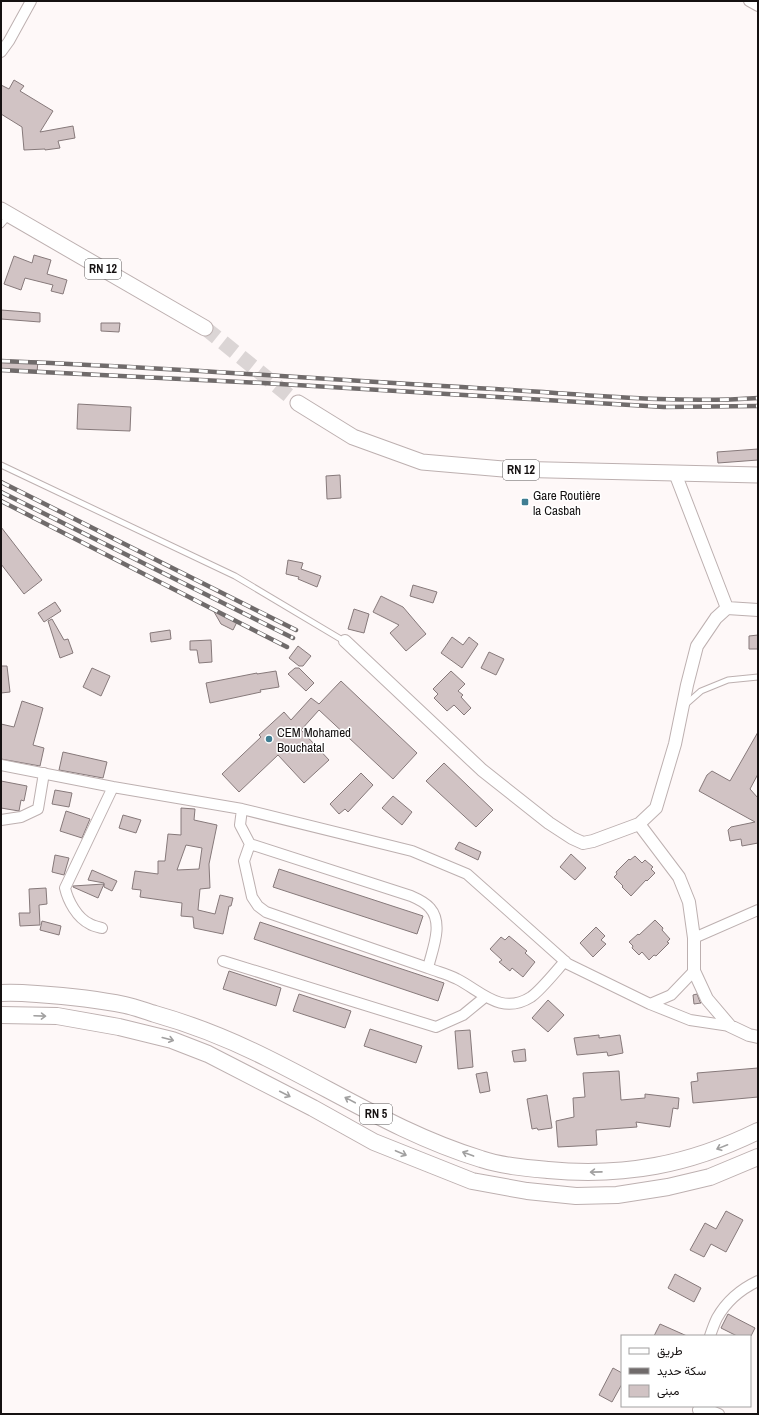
<svg xmlns="http://www.w3.org/2000/svg" width="759" height="1415" font-family="'Archivo Narrow',Vazirmatn,sans-serif">
<style>
.building{fill:#d1c3c4;stroke:#86797a;fill-rule:evenodd}
.lines{fill:none;stroke-linecap:round;stroke-linejoin:round}
.primary-tunnel{stroke:#dbd5d5;stroke-width:15;stroke-dasharray:15 8;stroke-linecap:butt}
.service-casing{stroke:#bdb0b0;stroke-width:7}
.minor-casing{stroke:#bdb0b0;stroke-width:12}
.tertiary-casing{stroke:#bdb0b0;stroke-width:14}
.primary-casing{stroke:#bdb0b0;stroke-width:17}
.trunk-casing{stroke:#bdb0b0;stroke-width:18}
.service{stroke:#fff;stroke-width:5}
.minor{stroke:#fff;stroke-width:10}
.tertiary{stroke:#fff;stroke-width:12}
.primary{stroke:#fff;stroke-width:15}
.trunk{stroke:#fff;stroke-width:16}
.rail-casing{stroke:#706b6b;stroke-width:4.5}
.rail{stroke:#fff;stroke-width:3;stroke-dasharray:9;stroke-linecap:butt}
.oneway{stroke:#a1a0a0}
.poi-dot{fill:#407e93;stroke:#fff;stroke-width:1.5}
.labels{text-anchor:middle;dominant-baseline:central;stroke-width:3;stroke-linejoin:round;paint-order:stroke}
.shield{fill:#fff;stroke:#5b5858;stroke-width:1}
.shield-label{font-size:12px;font-weight:bold;fill:#151111}
.poi-label{font-size:13px;fill:#151111;stroke:#fff;text-anchor:start}
</style>
<rect width="100%" height="100%" fill="#fef8f8"/>
<path class="building" d="M14,80L24,86L20,91L53,111L40,132L73,126L75,138L58,141L60,148L45,150V149L24,150L22,127L1,114V85L9,89Z
M34,255L51,260L47,274L67,280L63,294L51,291L53,285L25,278L21,290L4,284L14,256L32,263Z
M1,310L40,313V322L1,319Z
M101,323H120L119,332L101,331Z
M1,360L38,361L37,372L1,370Z
M78,404L131,407L130,431L77,429Z
M758,449V460L718,463L717,452Z
M340,475L341,498L327,499L326,476Z
M1,527L42,580L24,594L1,564Z
M288,560L303,563L301,569L321,576L317,587L298,579L299,577L286,574Z
M413,585L437,592L433,603L410,596Z
M381,596L403,607L426,634L406,651L390,633L399,625L373,612Z
M55,602L61,611L44,622L38,613Z
M354,609L369,614L364,633L348,629Z
M213,610L237,622L233,630L221,624Z
M52,619L64,640L68,639L73,653L60,658L48,621Z
M170,630L171,639L151,642L150,633Z
M758,635V649H749V636Z
M452,637L463,645L469,637L478,644L462,668L441,653Z
M211,640L212,662L199,663L197,650H190V641Z
M298,646L311,656L303,666H299L289,658Z
M489,652L504,659L496,675L481,668Z
M1,666H7L10,692L1,693Z
M92,668L110,676L101,696L83,687Z
M295,668H299L314,683L306,691L288,674Z
M276,671L279,687L260,690L261,692L210,703L206,683L257,673V674Z
M451,671L465,684L458,691L463,695L461,697L471,708L464,715L454,705L447,711L434,698L438,694L433,689Z
M341,681L417,753L393,779L319,710L301,730L329,760L304,783L278,755L239,792L222,774L261,737L259,735L284,712L291,720L311,698L319,704Z
M22,701L43,708L33,745L44,748L40,766L1,759V724L14,727Z
M758,732V774L750,789L758,798V843L742,846L741,839L730,841L728,830L731,827L755,822L699,791L707,775L712,771L730,781Z
M63,752L107,762L103,778L59,770Z
M444,763L493,810L476,827L426,781Z
M361,773L373,785L348,812L345,809L339,814L330,804Z
M1,781L27,786L24,801L21,800L19,811L1,808Z
M55,790L72,793L69,807L52,804Z
M393,796L412,812L402,825L382,808Z
M181,808L195,809L194,820L217,825L209,864L210,888L200,889L198,910L215,914L220,895L233,898L231,906H229L223,934L194,928L193,917L181,916L182,903L140,897L141,890L132,889L135,871L158,874V861H165L168,834L181,835ZM186,845L202,848L199,869L177,870Z
M66,811L90,819L82,838L60,831Z
M123,815L141,820L136,833L119,828Z
M459,842L481,852L478,860L455,849Z
M571,854L586,868L575,880L560,867Z
M55,855L69,858L64,875L52,872Z
M635,856L642,863L645,860L653,867L651,869L655,873L647,881L646,880L631,896L622,887L623,886L614,877L617,874L616,872L629,859L630,860Z
M279,869L423,916L417,934L273,887Z
M92,870L117,881L112,891L104,887V883L88,880Z
M104,884L98,898L73,887V886Z
M46,888L47,904L39,905L40,925L20,926L19,913H30L29,889Z
M655,920L663,928L662,930L670,939L667,942L669,943L656,956L654,955L649,960L642,952L639,955L632,948L633,946L629,942L638,934L639,935Z
M42,921L61,926L59,935L40,930Z
M260,922L444,983L438,1001L254,939Z
M596,927L605,936L601,940L606,944L593,957L580,943Z
M509,936L527,951L525,953L535,962L523,977L512,968L510,971L499,962L502,960L490,949L501,937L505,940Z
M229,971L281,988L276,1006L223,989Z
M299,994L351,1011L345,1028L293,1011Z
M697,994L700,1002L701,1003L694,1004L693,995Z
M548,1000L564,1015L548,1032L532,1018Z
M370,1029L422,1046L416,1063L364,1046Z
M470,1030L473,1067L458,1069L455,1031Z
M599,1035V1038L620,1035L623,1053L608,1056L607,1052L577,1055L574,1038Z
M525,1049L526,1061L514,1062L512,1051Z
M758,1068V1097L693,1103L691,1082L698,1081L697,1073Z
M619,1071L621,1100L645,1098V1094L679,1098L678,1109L673,1108L670,1127L636,1122L637,1127L596,1130L597,1145L558,1147L556,1121L574,1117L573,1098L585,1097L583,1073Z
M487,1072L490,1091L480,1093L476,1074Z
M547,1095L552,1128L538,1130L537,1128L532,1129L527,1099Z
M726,1211L743,1220L726,1252L711,1244L704,1257L690,1250L705,1223L716,1229Z
M675,1274L701,1288L694,1302L668,1288Z
M728,1314L755,1328L751,1336H737L721,1328Z
M660,1324L687,1336H654Z
M613,1368L622,1373V1384L612,1402L599,1395Z"/>
<g class="lines">
<path class="primary-tunnel" d="M205,328L298,403"/>
<g class="service-casing">
<path id="service" d="M1,225L9,216
M1,465L235,576L344,641
M685,705L701,691L728,680L758,677"/>
</g>
<g class="minor-casing">
<path id="minor" d="M749,1L758,6
M1,52L9,41L31,1
M1,765L113,787L242,809L412,851L467,874L568,964L650,1004L690,1020L730,1026
M242,809L240,825L250,844L411,896C418,899 425,902 430,908C444,924 432,950 428,968C438,972 448,974 457,979C481,991 501,1016 531,997C541,990 556,971 565,961
M1,820L21,817L38,809L44,773
M250,844L244,861L252,897L258,906L266,912L428,968
M102,928C98,927 93,926 90,924C77,918 68,901 65,888L113,787
M694,938L758,910
M223,961L436,1027L463,1015L485,997
M650,1004L671,995L694,971
M710,1336C712,1330 714,1324 717,1318C726,1302 741,1289 758,1281
M700,1414L698,1410L700,1406L719,1414"/>
</g>
<g class="tertiary-casing">
<path id="tertiary" d="M675,473L727,608
M345,641L482,770L549,823L572,838L583,843L593,841L639,824L656,808L675,744L687,685L697,646L716,618L727,608L758,610
M639,824L679,877L689,902L694,938V971L707,999L730,1026L749,1035L758,1037"/>
</g>
<g class="primary-casing">
<path id="primary" d="M1,210L205,328
M298,403L353,437L422,462L503,469L758,475"/>
</g>
<g class="trunk-casing">
<path id="trunk" d="M1,993C13,992 25,993 37,994C66,996 96,999 125,1005C135,1007 145,1011 155,1014C194,1025 231,1040 267,1058C338,1093 405,1136 481,1159C502,1166 526,1168 548,1170C624,1177 689,1165 758,1131
M1,1015L57,1016L119,1027L172,1040L208,1054L313,1108L374,1142L472,1181L527,1191L576,1196L617,1195L668,1187L710,1177L758,1157"/>
</g>
<use href="#service" class="service"/>
<use href="#minor" class="minor"/>
<use href="#tertiary" class="tertiary"/>
<use href="#primary" class="primary"/>
<use href="#trunk" class="trunk"/>
<g class="rail-casing">
<path id="rail" d="M1,361C166,367 331,380 495,389C583,394 671,404 758,398
M1,370L263,383L664,407L758,406
M1,482L296,630
M1,492L293,638
M1,501L287,647"/>
</g>
<use href="#rail" class="rail"/>
</g>
<defs><path id="oneway-shaft" d="M-6 0H5M1.5-3L5.5 0L1.5 3" fill="none" stroke-width="1.6" stroke-linecap="round" stroke-linejoin="round"/></defs>
<g class="oneway">
<use href="#oneway-shaft" transform="translate(40 1016) rotate(2)"/>
<use href="#oneway-shaft" transform="translate(168 1039) rotate(15)"/>
<use href="#oneway-shaft" transform="translate(285 1094) rotate(27)"/>
<use href="#oneway-shaft" transform="translate(350 1100) rotate(-152)"/>
<use href="#oneway-shaft" transform="translate(722 1147) rotate(158)"/>
<use href="#oneway-shaft" transform="translate(401 1153) rotate(23)"/>
<use href="#oneway-shaft" transform="translate(468 1154) rotate(-160)"/>
<use href="#oneway-shaft" transform="translate(596 1172) rotate(179)"/>
</g>
<g class="poi-dot">
<rect x="521" y="498" width="8" height="8" rx="2"/>
<circle cx="269" cy="739" r="4"/>
</g>
<g class="labels">
<g class="shield">
<rect x="85" y="259" width="36" height="20" rx="3"/>
<rect x="503" y="460" width="36" height="20" rx="3"/>
<rect x="360" y="1104" width="32" height="20" rx="3"/>
</g>
<g class="shield-label">
<text x="103" y="269">RN 12</text>
<text x="521" y="470">RN 12</text>
<text x="376" y="1114">RN 5</text>
</g>
<g class="poi-label">
<text x="533" y="495">Gare Routière<tspan x="533" dy="15">la Casbah</tspan></text>
<text x="277" y="732">CEM Mohamed<tspan x="277" dy="15">Bouchatal</tspan></text>
</g>
</g>
<rect width="759" height="1415" fill="none" stroke="#151111" stroke-width="4"/>
<rect x="621" y="1335" width="130" height="72" fill="#ffffff" stroke="#a1a0a0"/>
<rect x="629" y="1348" width="20" height="6" fill="#ffffff" stroke="#a1a0a0"/>
<text x="657" y="1355" font-size="12" fill="#151111">طريق</text>
<rect x="629" y="1368" width="20" height="6" fill="#706b6b" stroke="#a1a0a0"/>
<text x="657" y="1375" font-size="12" fill="#151111">سكة حديد</text>
<rect x="629" y="1385" width="20" height="12" fill="#d1c3c4" stroke="#a1a0a0"/>
<text x="657" y="1395" font-size="12" fill="#151111">مبنى</text>
</svg>
